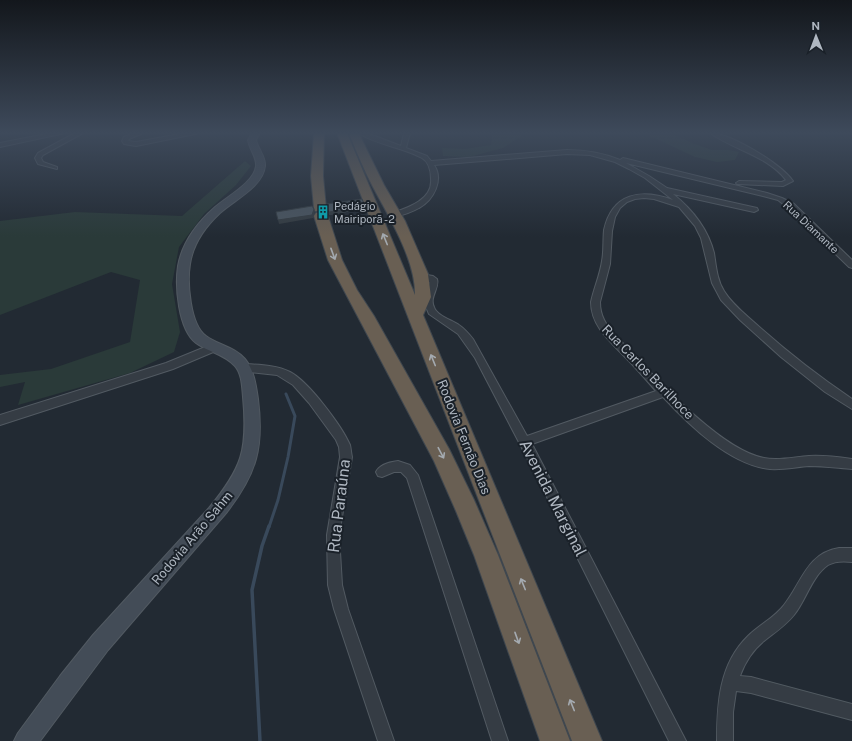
<svg xmlns="http://www.w3.org/2000/svg" width="852" height="741" font-family="'Public Sans',sans-serif">
<style>
.green{fill:#2a3a39}
.lines{fill:none;stroke-linecap:round;stroke-linejoin:round}
.stream-far1{stroke:#39495b;stroke-width:3}
.stream{stroke:#39495b;stroke-width:3.5}
.street-casing{stroke:#525a62;stroke-width:2}
.secondary-casing{stroke:#525a62;stroke-width:2}
.highway-casing{stroke:#3f474f;stroke-width:2}
.street{fill:#353c44;fill-rule:evenodd}
.secondary{fill:#434c57;fill-rule:evenodd}
.highway{fill:#695f53;fill-rule:evenodd}
.wall{fill:#404952}
.shaded-wall{fill:#343c42}
.building{fill:#4a555f;stroke:#343c42}
.oneway{stroke:#a4aab0}
.labels{text-anchor:middle;dominant-baseline:central;stroke-width:4;stroke-linejoin:round;paint-order:stroke}
.far-poi-label{font-size:11px;fill:#afb7c1;stroke:#1a2129;text-anchor:start}
.far-street-label{font-size:11px;fill:#afb7c1;stroke:#1a2129}
.street-label{font-size:13px;fill:#afb7c1;stroke:#1a2129}
.near-street-label{font-size:16px;fill:#afb7c1;stroke:#1a2129}
</style>
<rect width="100%" height="100%" fill="#222a33"/>
<path class="green" d="M490,133H526L503,148L469,157L443,156L442,148L465,149L491,145L492,136Z
M644,133H671L692,143L712,150H729L739,152L735,160L717,162L695,157Z
M245,161L251,166L236,185L204,214L179,247L172,284L180,332L174,352L130,373L18,405L25,382L0,387V375L51,369L130,342L140,280L111,272L0,315V221L75,212L182,216Z"/>
<g class="lines">
<path class="stream-far1" d="M269,527L278,500L288,457L295,416L286,394"/>
<path class="stream" d="M260,741L252,590L262,546L269,526"/>
<g class="street-casing">
<path id="street" d="M51,133H65L0,147V143Z
M75,133H83L43,155L41,158L43,162L57,167V169L38,164L35,158L38,153Z
M133,133H143L129,139L128,141L136,142L185,133H200L136,146L124,144L122,141L124,137Z
M358,133H367L401,146L404,133H410L406,148L427,156L431,161L567,150C586,150 603,153 620,160L623,158L767,193L782,198L794,204L852,260V268L849,267L788,208L778,200L763,196L626,163L649,176L667,188L757,208L758,210L754,212L673,194C692,209 708,229 714,253C716,266 717,280 724,291C732,304 745,314 756,324C786,351 818,376 852,399V409L825,392L781,357L740,320L721,300L712,283L701,238L695,226L679,207L654,199L644,198L635,199L627,202L620,208L615,217L612,231L610,264L600,302C600,316 606,325 615,335C648,369 717,449 764,458C779,461 794,457 809,456C824,455 838,457 852,459V469C838,468 824,466 809,466C796,467 783,470 770,469C730,465 689,425 663,397L532,444L686,741H669L535,473L475,358L458,334L429,314L424,302L430,282L418,279L417,277L421,274L433,276L437,279C440,288 429,297 434,307C437,316 452,320 459,325C465,329 469,334 473,339L527,436L656,391C646,380 637,369 627,359C612,343 591,327 591,302C594,288 600,275 602,261C604,251 603,240 604,230C612,193 641,188 673,200L645,178L629,169L615,162L590,155L567,154L434,165C444,179 434,200 419,208C412,212 403,215 395,217L391,215L392,213C407,208 433,200 431,179C431,172 429,162 422,158C402,147 377,145 358,133Z
M710,133C731,133 781,164 793,181L783,186L737,184L736,183L739,181L782,182L786,180C768,156 734,150 710,133Z
M215,343L218,344L220,347L218,350L173,369L0,425V415L166,363Z
M245,364C260,365 276,365 290,372C308,381 342,426 350,445C351,449 351,453 352,457L339,535L342,585L348,609L394,741H378L334,609L328,585L327,535L340,457L339,447L336,440L309,403L293,385L277,375L241,371L240,368L241,365Z
M398,461L410,465L418,475L508,741H492L407,478L401,472H394L382,477L378,476L376,472C379,465 390,462 398,461Z
M839,548H852V562C844,561 835,561 828,565C812,576 806,600 794,615C785,626 774,633 764,641C753,650 745,662 740,676L751,677L852,704V720L751,693L736,691L733,712V741H717C717,704 719,664 748,636C759,625 774,618 784,605C802,582 807,553 839,548Z"/>
</g>
<g class="secondary-casing">
<path id="secondary" d="M252,133H260L256,140C258,149 266,157 265,166C263,187 234,200 220,213C205,227 193,244 190,264C187,282 190,325 206,336C218,345 235,347 245,359C254,370 256,385 258,399C264,447 257,473 227,512L108,650L40,741H14L18,733L60,676L93,635L209,508C242,468 248,450 243,397C242,387 242,374 235,366C224,354 208,352 196,343C178,329 175,286 178,266C182,243 197,223 214,208C226,197 254,183 256,166C257,157 249,149 248,140Z"/>
</g>
<g class="highway-casing">
<path id="highway" d="M314,133H324L323,176L326,208L325,211H315L314,208L311,176Z
M337,133H347L415,295C416,261 389,217 373,187C364,170 357,153 350,136L351,134H359L360,136L384,185L405,221L428,274L431,297L423,315L602,741H572Z
M321,212L326,213L328,216L342,260L357,290L374,316L449,449L474,500L498,555L570,741H540L474,555L456,511L434,461L328,260L314,216L316,213Z"/>
</g>
<use href="#street" class="street"/>
<use href="#secondary" class="secondary"/>
<use href="#highway" class="highway"/>
</g>
<path class="wall" d="M326,208L365,209L329,215L326,212Z"/>
<path class="shaded-wall" d="M365,206V209L329,215V212Z
M314,209L315,212L313,218L279,224L278,220Z"/>
<path class="building" d="M362,199L365,206L329,212L326,208L327,204Z
M312,206L314,209L312,215L278,220L276,212Z"/>
<defs><path id="oneway-shaft" d="M-6 0H5M1.5-3L5.5 0L1.5 3" fill="none" stroke-width="1.6" stroke-linecap="round" stroke-linejoin="round"/></defs>
<g class="oneway">
<use href="#oneway-shaft" transform="translate(385 239) rotate(-112)"/>
<use href="#oneway-shaft" transform="translate(333 254) rotate(70)"/>
<use href="#oneway-shaft" transform="translate(433 360) rotate(-112)"/>
<use href="#oneway-shaft" transform="translate(441 453) rotate(62)"/>
<use href="#oneway-shaft" transform="translate(523 584) rotate(-112)"/>
<use href="#oneway-shaft" transform="translate(517 638) rotate(70)"/>
<use href="#oneway-shaft" transform="translate(572 705) rotate(-112)"/>
</g>
<linearGradient id="sky" x2="0" y2="1"><stop stop-color="#13171c"/><stop offset="0.56" stop-color="#3e4a5b"/><stop offset="1" stop-color="#3e4a5b" stop-opacity="0"/></linearGradient>
<rect width="852" height="237" fill="url(#sky)"/>
<defs>
<g id="building-bare" transform="scale(1.08)"><path d="M-4-6H4V6H1V3H-1V6H-4ZM-2.5-4.3h1.7v1.8h-1.7ZM.8-4.3h1.7v1.8H.8ZM-2.5-1h1.7V.8h-1.7ZM.8-1h1.7V.8H.8Z" fill="#0f9aa8" stroke="#1a2129" stroke-width="2.5" paint-order="stroke"/></g>
</defs>
<g fill-rule="evenodd">
<use href="#building-bare" x="323" y="212"/>
</g>
<g class="labels">
<g class="far-poi-label">
<text x="334" y="206">Pedágio<tspan x="334" dy="13">Mairiporã -2</tspan></text>
</g>
<g class="far-street-label">
<text transform="translate(811 227) rotate(43)">Rua Diamante</text>
</g>
<g class="street-label">
<text transform="translate(648 372) rotate(46)">Rua Carlos Barilhoce</text>
<text transform="translate(464 437) rotate(68)">Rodovia Fernão Dias</text>
<text transform="translate(192 538) rotate(-50)">Rodovia Arão Sahm</text>
</g>
<g class="near-street-label">
<text transform="translate(553 498) rotate(63)">Avenida Marginal</text>
<text transform="translate(339 506) rotate(-83)">Rua Paraúna</text>
</g>
</g>
<g transform="translate(816 36) rotate(359)" stroke="#1a2129" stroke-width="3" paint-order="stroke">
<path d="M0-3L7 15L0 10L-7 15Z" fill="#afb7c1"/>
<text y="-6" font-size="11" font-weight="bold" text-anchor="middle" fill="#afb7c1">N</text>
</g>
</svg>
